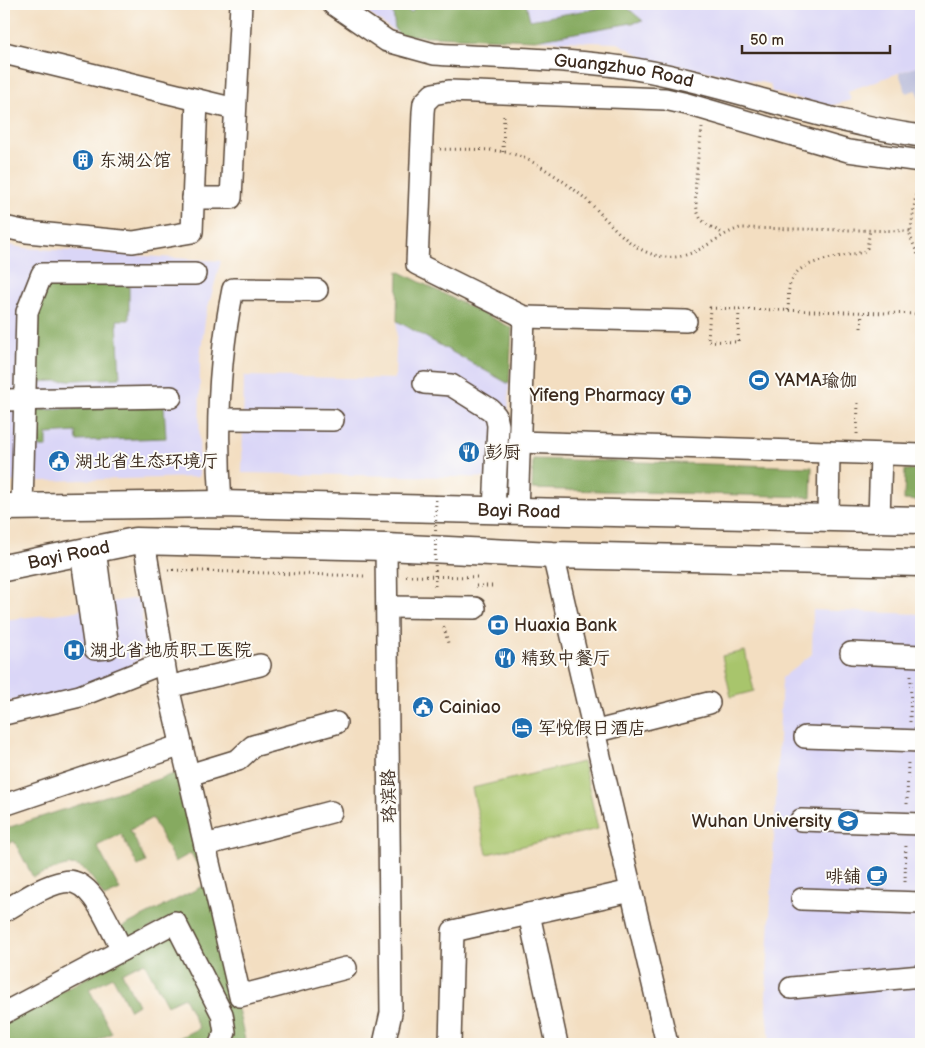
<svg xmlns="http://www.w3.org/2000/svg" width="925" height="1048" font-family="'Balsamiq Sans','LXGW WenKai TC',sans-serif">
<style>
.built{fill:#dad6f7}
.industrial{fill:#c0c2dd}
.green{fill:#a8c56c;stroke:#727845}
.forest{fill:#86aa60;stroke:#606a3f}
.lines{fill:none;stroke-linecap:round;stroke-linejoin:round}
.minor-casing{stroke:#574536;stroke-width:24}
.major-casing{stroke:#574536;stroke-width:29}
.path{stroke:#574536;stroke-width:3;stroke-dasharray:1 4;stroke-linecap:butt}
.minor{stroke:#fff;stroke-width:21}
.major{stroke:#fff;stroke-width:26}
.path-bridge{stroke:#574536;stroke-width:3;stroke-dasharray:1 4;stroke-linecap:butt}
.labels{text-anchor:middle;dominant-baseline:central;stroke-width:4;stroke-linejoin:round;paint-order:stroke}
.street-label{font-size:18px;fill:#3b2a1e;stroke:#fdfcf7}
.poi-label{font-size:18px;fill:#3b2a1e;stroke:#fdfcf7;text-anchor:start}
</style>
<rect width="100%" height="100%" fill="#fdfcf7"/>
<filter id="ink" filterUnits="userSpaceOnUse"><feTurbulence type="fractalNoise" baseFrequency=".02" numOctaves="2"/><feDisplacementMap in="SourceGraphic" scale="10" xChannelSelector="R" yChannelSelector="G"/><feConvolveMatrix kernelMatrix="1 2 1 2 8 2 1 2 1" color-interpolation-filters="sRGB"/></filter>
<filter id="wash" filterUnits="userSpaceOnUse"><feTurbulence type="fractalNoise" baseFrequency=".0096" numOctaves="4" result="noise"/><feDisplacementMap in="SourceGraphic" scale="20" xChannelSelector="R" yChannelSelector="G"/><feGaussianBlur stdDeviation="1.12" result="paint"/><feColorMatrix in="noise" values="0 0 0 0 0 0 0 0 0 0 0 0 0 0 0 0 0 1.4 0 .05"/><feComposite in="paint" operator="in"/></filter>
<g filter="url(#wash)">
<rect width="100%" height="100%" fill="#f3dec1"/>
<path class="built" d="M354,4H921V65L848,91L851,100L830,106L772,92L770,84L647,59L618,43L400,35Z
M4,244L24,248L221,261L206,314L200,357L199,477L4,482Z
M397,321L509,384L507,478L242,473L244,376L395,379Z
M140,598L145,647L141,658L127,669L68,693L4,702V620L71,612L81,610V606Z
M813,610L921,614V1044H770L766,997L782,678L812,654Z"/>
<path class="industrial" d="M921,65V104L916,90L906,93L899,73Z"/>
<path class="green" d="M745,651L754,691L731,697L722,656Z
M583,762L598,829L487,854L472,788Z"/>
<path class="forest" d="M392,4H398L411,13L418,4H526L530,20L623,4L643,21L535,40L400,35L395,30Z
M398,271L512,328L509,384L397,321Z
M48,285H129V320H117L120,378L36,382L35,317Z
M164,405L166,438L77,441L76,432L47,434V447H39L37,410Z
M533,459L812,467L811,497L532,489Z
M905,470H921V501L904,500Z
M183,771L246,1044H227L177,914L126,940L120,928L207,884L191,853L175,862L152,818L130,830L146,862L138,866L121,834L97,846L120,890L104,897C79,855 77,862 33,877L14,841L4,846V829Z
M174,931L218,1024L210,1044H167L199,1028L184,997L167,1005L144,962L122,973L138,1005L130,1010L113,977L89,989L112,1033L90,1044H4V1022Z"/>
</g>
<g filter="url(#ink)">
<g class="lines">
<g class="minor-casing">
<g id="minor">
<path id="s1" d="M333,4L387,41L434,54C510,59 596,58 671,76C755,95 836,124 921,136"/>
<path d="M4,53L235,109"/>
<path d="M193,198H231L241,4"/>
<path d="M4,227L27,232L133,242L192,232L197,100"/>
<path d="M524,317L686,321"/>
<path d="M424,383L451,385L491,410L496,416L498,425L494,511"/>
<path d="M4,400L171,397"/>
<path d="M221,419L333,420"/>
<path d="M519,442L921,455"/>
<path d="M221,504C216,434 219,357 233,289L317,290"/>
<path d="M22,507L27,312L42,274H195"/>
<path d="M517,511L524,317L417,264L423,112L424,103L433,94L449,91L665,99L687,104L848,151L921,161"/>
<path d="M828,518L829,452"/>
<path d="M879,519L881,454"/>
<path d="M144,541L168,687L240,996L346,968"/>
<path d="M81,552L95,649L108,648L95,549"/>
<path d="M553,555L667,1044"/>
<path d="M387,607L475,608"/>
<path d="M851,653L921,656"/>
<path d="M168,687L260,665"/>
<path d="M4,714L80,696L163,663"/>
<path d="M593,732L709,703"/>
<path d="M805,737L921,741"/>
<path d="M189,775L238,760L253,746L336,723"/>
<path d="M4,805L182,745"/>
<path d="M801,820L921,824"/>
<path d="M205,845L331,812"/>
<path d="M802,899L921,903"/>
<path d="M4,911C22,901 42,886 63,882C92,875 110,929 122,950"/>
<path d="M529,914L557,1044"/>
<path d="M791,988L921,976"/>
<path d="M4,1013L175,922L222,1014L225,1032L220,1044"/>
<path d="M384,1044L391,1013L386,547"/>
<path d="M450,1044L453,931L631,891"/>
</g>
</g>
<g class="major-casing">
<g id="major">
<path id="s2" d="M4,507L221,504L921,520"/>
<path id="s3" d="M4,568L135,541L386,547L553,555L921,563"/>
</g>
</g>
<path class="path" d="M702,128C700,148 689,203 701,219C707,226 717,230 724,234
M440,149C465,150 495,147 519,156C541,164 571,186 589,202C613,225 636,260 675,257C700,255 717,235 740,228L910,231
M503,152L504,113
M918,180L910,236L921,262
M710,308L739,309L738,342L708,341Z
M739,309L921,314
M788,310C789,301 787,288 792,279C801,259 844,257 863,252L867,248L870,230
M861,328L862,313
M857,434L858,402
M168,570L367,576
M406,576L484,577
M476,586H493
M444,627L448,643
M910,722L911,676
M907,804L908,761
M905,882L906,843"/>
<use href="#minor" class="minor"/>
<use href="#major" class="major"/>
<path class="path-bridge" d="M435,586L436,494"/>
</g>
</g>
<defs>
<g id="building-disc" transform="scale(1.125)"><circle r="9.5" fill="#1f6fb2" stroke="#fdfcf7"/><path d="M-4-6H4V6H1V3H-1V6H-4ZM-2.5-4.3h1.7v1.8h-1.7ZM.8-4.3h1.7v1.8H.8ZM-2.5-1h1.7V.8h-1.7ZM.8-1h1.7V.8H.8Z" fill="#fff"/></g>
<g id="stadium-disc" transform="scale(1.125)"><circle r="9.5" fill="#1f6fb2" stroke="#fdfcf7"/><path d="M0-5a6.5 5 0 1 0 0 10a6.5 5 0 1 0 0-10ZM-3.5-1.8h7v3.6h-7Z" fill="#fff"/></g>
<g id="pharmacy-disc" transform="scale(1.125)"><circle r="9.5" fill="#1f6fb2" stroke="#fdfcf7"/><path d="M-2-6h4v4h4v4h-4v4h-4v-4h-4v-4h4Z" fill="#fff"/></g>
<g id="restaurant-disc" transform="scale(1.125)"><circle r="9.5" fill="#1f6fb2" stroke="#fdfcf7"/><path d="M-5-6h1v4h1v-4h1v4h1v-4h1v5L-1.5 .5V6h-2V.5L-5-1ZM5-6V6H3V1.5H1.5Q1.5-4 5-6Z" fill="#fff"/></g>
<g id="civic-disc" transform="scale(1.125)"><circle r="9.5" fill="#1f6fb2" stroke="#fdfcf7"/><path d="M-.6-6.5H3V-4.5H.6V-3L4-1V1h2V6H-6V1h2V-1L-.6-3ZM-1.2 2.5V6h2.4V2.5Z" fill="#fff"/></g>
<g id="bank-disc" transform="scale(1.125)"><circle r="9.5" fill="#1f6fb2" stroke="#fdfcf7"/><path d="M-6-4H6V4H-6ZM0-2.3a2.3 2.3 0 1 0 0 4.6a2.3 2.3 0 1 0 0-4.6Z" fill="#fff"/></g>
<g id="hospital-disc" transform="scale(1.125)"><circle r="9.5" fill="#1f6fb2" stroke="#fdfcf7"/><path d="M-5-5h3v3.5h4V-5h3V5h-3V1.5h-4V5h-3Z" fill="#fff"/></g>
<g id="hotel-disc" transform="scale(1.125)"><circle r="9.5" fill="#1f6fb2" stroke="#fdfcf7"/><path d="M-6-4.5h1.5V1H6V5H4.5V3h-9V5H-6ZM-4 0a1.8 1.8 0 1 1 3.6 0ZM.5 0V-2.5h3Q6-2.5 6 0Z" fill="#fff"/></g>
<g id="university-disc" transform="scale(1.125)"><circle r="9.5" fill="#1f6fb2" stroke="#fdfcf7"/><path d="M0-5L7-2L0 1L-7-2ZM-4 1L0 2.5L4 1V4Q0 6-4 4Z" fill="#fff"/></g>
<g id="cafe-disc" transform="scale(1.125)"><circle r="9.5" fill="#1f6fb2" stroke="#fdfcf7"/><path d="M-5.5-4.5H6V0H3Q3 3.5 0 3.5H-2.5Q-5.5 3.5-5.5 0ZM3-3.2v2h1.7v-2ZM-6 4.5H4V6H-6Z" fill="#fff"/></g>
</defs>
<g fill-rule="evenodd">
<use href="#building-disc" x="83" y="160"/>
<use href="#stadium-disc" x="759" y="380"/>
<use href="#pharmacy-disc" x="681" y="395"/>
<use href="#restaurant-disc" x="469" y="452"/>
<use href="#civic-disc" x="59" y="461"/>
<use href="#bank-disc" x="498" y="625"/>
<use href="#hospital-disc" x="74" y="650"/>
<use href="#restaurant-disc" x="505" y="658"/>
<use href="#civic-disc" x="423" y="707"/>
<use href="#hotel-disc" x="522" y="728"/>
<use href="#university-disc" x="848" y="821"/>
<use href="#cafe-disc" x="877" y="876"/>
</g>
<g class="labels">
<g class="street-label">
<text stroke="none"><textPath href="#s1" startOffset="305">Guangzhuo Road</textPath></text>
<text stroke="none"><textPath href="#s2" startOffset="515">Bayi Road</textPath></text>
<text stroke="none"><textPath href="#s3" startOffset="66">Bayi Road</textPath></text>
<text transform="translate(389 796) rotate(-91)">珞滨路</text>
</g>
<g class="poi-label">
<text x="99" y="160">东湖公馆</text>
<text x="775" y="380">YAMA瑜伽</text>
<text x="665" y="395" text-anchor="end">Yifeng Pharmacy</text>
<text x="485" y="452">彭厨</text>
<text x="75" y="461">湖北省生态环境厅</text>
<text x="514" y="625">Huaxia Bank</text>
<text x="90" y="650">湖北省地质职工医院</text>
<text x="521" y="658">精致中餐厅</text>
<text x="439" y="707">Cainiao</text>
<text x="538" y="728">军悦假日酒店</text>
<text x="832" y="821" text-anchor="end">Wuhan University</text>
<text x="861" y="876" text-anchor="end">啡舖</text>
</g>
</g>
<rect width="925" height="1048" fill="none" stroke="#fdfcf7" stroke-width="20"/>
<path d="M742 45v8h148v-8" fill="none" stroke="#3b2a1e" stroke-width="2.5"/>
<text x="750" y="45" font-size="15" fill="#3b2a1e" stroke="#fdfcf7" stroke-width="4" paint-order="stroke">50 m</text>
</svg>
